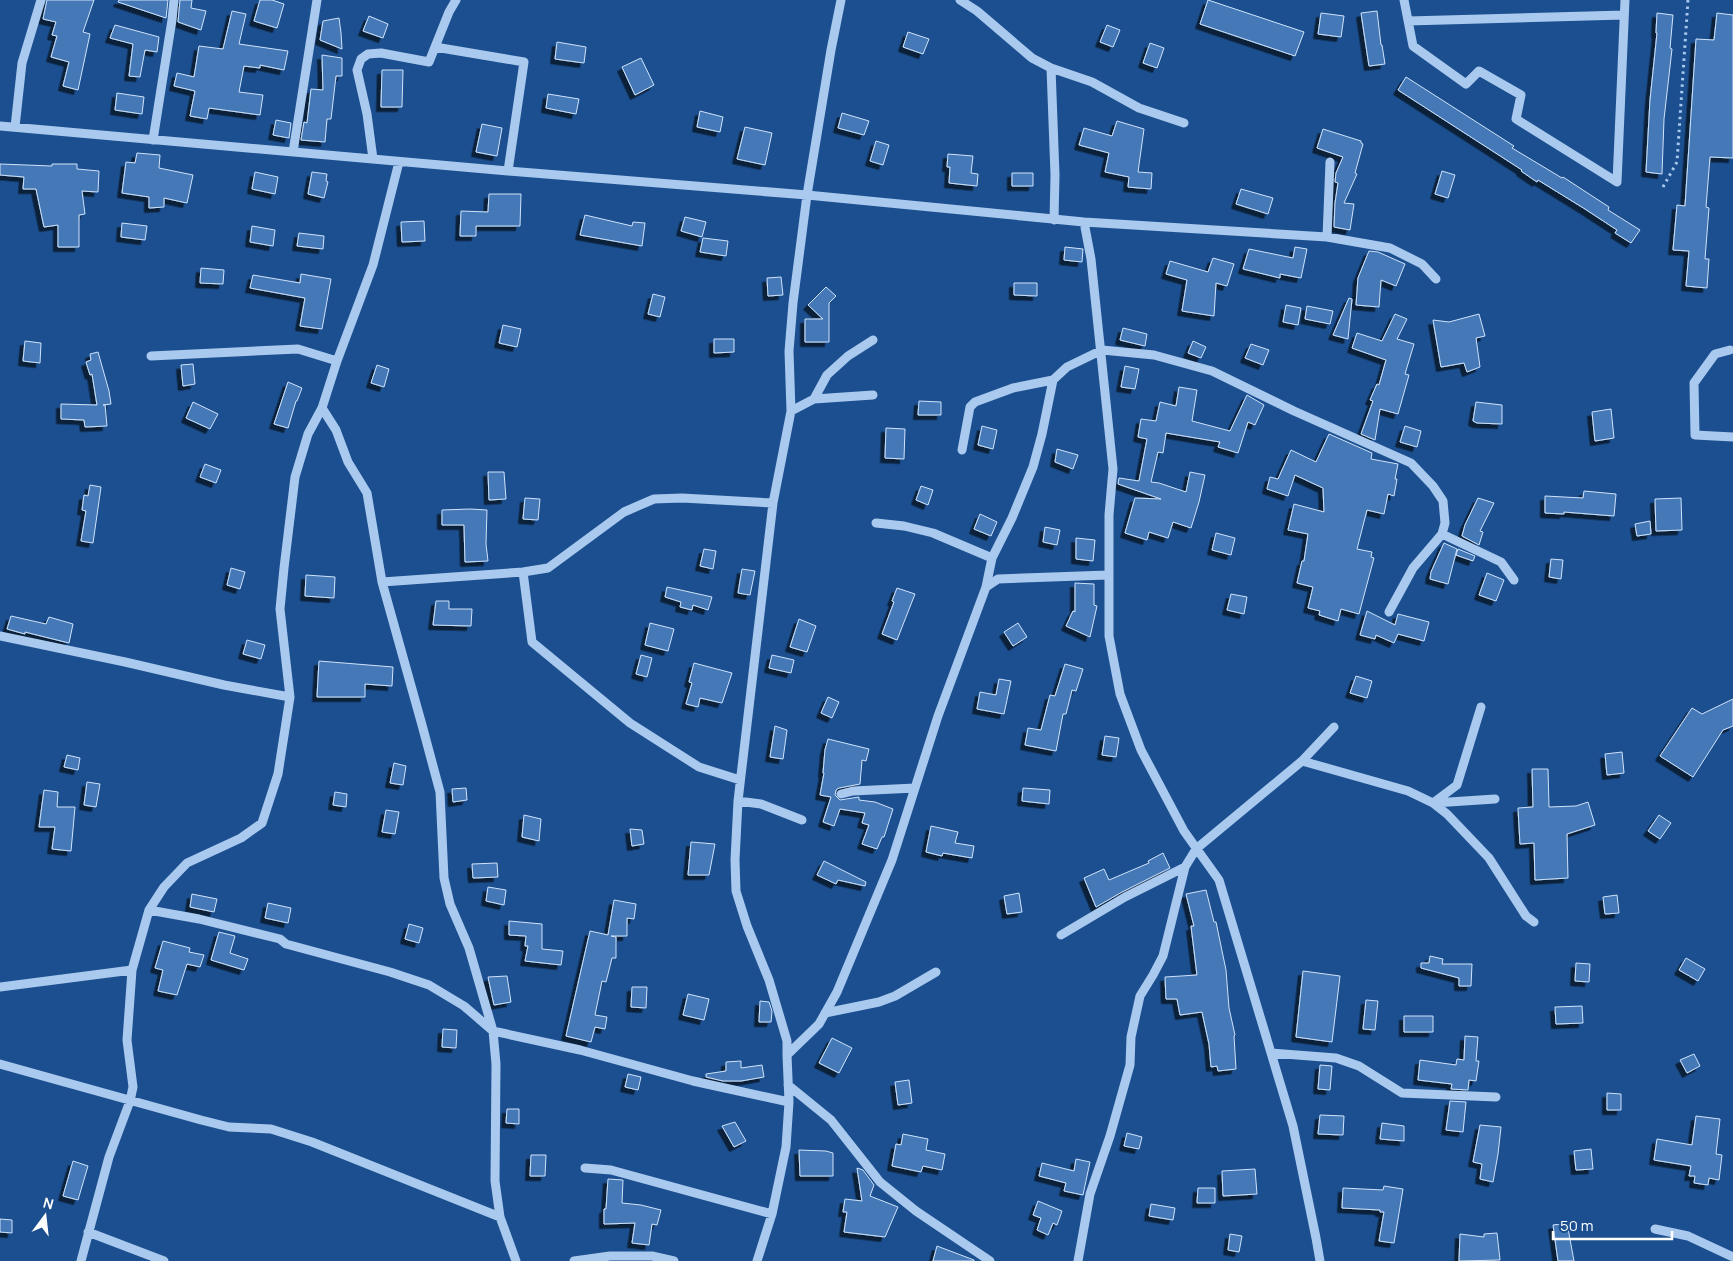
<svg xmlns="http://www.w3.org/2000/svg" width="1733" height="1261" font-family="Manrope,sans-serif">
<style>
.building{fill:#4478b7;stroke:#cfe3fa;filter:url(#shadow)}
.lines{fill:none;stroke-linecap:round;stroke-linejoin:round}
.path{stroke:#a9c9ee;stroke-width:3;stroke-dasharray:2.5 4;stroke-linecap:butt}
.minor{stroke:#a9c9ee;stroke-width:9}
</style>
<defs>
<filter id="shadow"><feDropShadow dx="-4.5" dy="4.5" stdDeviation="0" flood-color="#0009"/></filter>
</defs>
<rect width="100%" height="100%" fill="#1b4f8f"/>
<path class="building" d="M47,0H94L83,32L90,34L78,90L63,86L69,62L51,57L57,36L52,35L56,22L43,19Z
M119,0H168L166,18L118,2Z
M180,0H192L191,8L206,11L201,30L178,22Z
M260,0H272L284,4L277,28L254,21Z
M1208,0L1304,32L1295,56L1200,24Z
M232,11L246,14L239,44L288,51L284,70L260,65V68L244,66L239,92L263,95L260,115L209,108L207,119L190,116L195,91L174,86L177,73L194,77L199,46L223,49Z
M1377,11L1381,45H1382L1385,64L1369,66L1361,13Z
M1321,13L1344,16L1341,37L1318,34Z
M1657,13L1673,15L1670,48L1672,49L1664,119L1662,174L1646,172L1650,100L1657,33H1656Z
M1717,13L1733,15V158L1710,157L1706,207L1709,208L1705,259H1709L1707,288L1686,286L1689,251L1673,250L1677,205L1685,206L1696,39L1714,40Z
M369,16L388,24L383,38L363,31Z
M339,18L341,33L342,49L320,40L323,21Z
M115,25L159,37L157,52L145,50L140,77L129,76L133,44L110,38Z
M1107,25L1120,30L1113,47L1100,42Z
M908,32L929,39L923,54L903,47Z
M557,42L586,47L584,63L555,59Z
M1150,43L1164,48L1157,68L1143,63Z
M322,55L342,58V76H336L331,119H327L325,142L301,140L304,122L307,123L311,89L323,90Z
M641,58L654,85L635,95L622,67Z
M382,70H403L402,107H381Z
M1406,77L1514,146L1512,148L1562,178L1563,177L1609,207L1608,210L1640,230L1631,243L1615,233L1617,230L1585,209L1538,180L1537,182L1521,171L1522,170L1398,90Z
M117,93L144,97L142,114L115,110Z
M548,94L579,99L576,114L546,108Z
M700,111L723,117L720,132L697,127Z
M842,113L869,121L864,135L838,128Z
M276,120L291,123L289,138L273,135Z
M1117,121L1144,129L1138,172L1152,173L1151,189L1128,187L1129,177L1105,172L1109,153L1079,145L1084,128L1112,136Z
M482,124L502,128L497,156L476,152Z
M745,127L772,133L765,165L737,159Z
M1323,129L1361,141V143L1363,144L1355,173L1357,174L1344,203L1354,204L1350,230L1334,227L1335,203L1338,183L1335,182L1336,173L1343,157L1317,148Z
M876,141L889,145L883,165L870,161Z
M137,153L160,155L159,168L193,175L187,203L164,198V207L149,208V197L122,193L126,162L135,163Z
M948,154L973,156L971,173L978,174L977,186L949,183L950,167H947Z
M0,164L52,166V164H77V169L99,171L98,192L82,191L85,214L79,215V247H58V225L44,227L36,189H23L24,177L0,175Z
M1442,171L1455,175L1448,198L1435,194Z
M255,172L278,177L275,194L252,189Z
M312,172L327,174L326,181L328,182L324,198L308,194Z
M1012,173H1033V186H1012Z
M1241,189L1273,198L1268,214L1236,204Z
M489,194H521L520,226H476V236H460L461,211L488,212Z
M585,215L632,226L633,222L645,223L642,246L580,235Z
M685,217L706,222L702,237L681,231Z
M424,221L425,241L402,242L401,222Z
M122,223L147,226L145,240L121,237Z
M252,226L275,230L273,246L250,242Z
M299,233L324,236L323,249L297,246Z
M703,238L728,241L726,256L700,252Z
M1065,247L1083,249L1082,262L1064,260Z
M1295,247L1307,249L1301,278L1280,274V278L1243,269L1249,249L1293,258Z
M1369,251L1378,252L1405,264L1396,286L1381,280L1379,307L1356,305L1358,278Z
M1213,258L1234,264L1227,286L1216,283L1214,316L1182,311L1187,280L1166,274L1170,261L1208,272Z
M201,268L224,270L223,284L200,283Z
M301,274L331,279L322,329L300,326L305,298L250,288L253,275L300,283Z
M781,277L783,295L768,296L767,278Z
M1014,283H1037V296L1014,295Z
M826,287L836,296L829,303V342H805V319H823L808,305Z
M653,294L665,297L660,317L648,314Z
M1349,298L1352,299L1348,339L1333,335Z
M1286,305L1301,308L1298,325L1283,322Z
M1307,306L1333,311L1330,324L1305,319Z
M1395,314L1407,319L1397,339L1414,344L1405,374L1409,375L1398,414L1380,409L1375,440L1361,434L1373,401L1370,400L1377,384L1379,385L1386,360L1352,348L1357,333L1382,341Z
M1479,314L1485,336L1476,338L1480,367L1467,372L1464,363L1441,367L1433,320L1449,322Z
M503,325L521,329L517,347L499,343Z
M1123,328L1147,334L1145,346L1120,340Z
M714,339H734V352L714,353Z
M25,341L41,343L40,363L23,361Z
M1193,341L1206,347L1201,358L1188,353Z
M1251,344L1269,350L1263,365L1245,358Z
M98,352L109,391L111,404L103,405H105L107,426L85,427L84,420L61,419V404L97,405L92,374L90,375L86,362L91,360L90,354Z
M193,364L195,384L183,386L181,365Z
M377,365L389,369L384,387L371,383Z
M1125,366L1139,369L1135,389L1121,387Z
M288,382L302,388L297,401H296L288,428L274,424Z
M1179,387L1197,390L1192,421L1230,431L1247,395L1264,405L1255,425L1248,422L1238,453L1218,447L1220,442L1166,433L1163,453L1158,452L1151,482L1159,483L1186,492L1190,472L1205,475L1199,502L1191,528L1173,522L1168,538L1149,532L1147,540L1125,533L1135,498L1161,499L1118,484L1119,478L1139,481L1147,439L1138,437L1141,419L1156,421L1160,402L1176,406Z
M919,401L941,402V415H918Z
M193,402L218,414L210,429L186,418Z
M1476,402L1502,405V424L1477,423L1473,421Z
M1611,409L1614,438L1595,441L1592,412Z
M982,426L997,430L993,449L978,445Z
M1405,426L1421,431L1417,447L1400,442Z
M886,428L905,429L904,459L885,458Z
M1329,434L1372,453L1371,459L1398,464L1395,479H1397L1394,496L1388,494L1384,514L1367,510L1357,549L1372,552L1371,557L1374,558L1359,614L1341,609L1338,621L1319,615L1320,611L1308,608L1313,587L1297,583L1302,561H1304L1308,534L1288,530L1294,504L1324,512L1323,488L1295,475L1288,496L1267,489L1270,477L1278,479L1291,450L1316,462Z
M1057,449L1078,455L1073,469L1055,462Z
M205,464L221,470L216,483L200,477Z
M488,472H504L506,499L489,500Z
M90,485L101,487L93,543L81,541L86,511L82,510L84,495L88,496Z
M921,486L933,490L928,505L916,500Z
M1584,491L1616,494L1614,516L1564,512V514L1545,513V496L1583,498Z
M525,498L540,499L538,520L523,519Z
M1478,498L1494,503L1480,531L1483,532L1479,545L1462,536L1465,525Z
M1681,498L1682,530L1656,531L1655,499Z
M470,509L487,510L486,544L488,561L465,562L464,525H442V510Z
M980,514L997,522L991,536L974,529Z
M1650,521L1651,534L1637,536L1635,524Z
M1045,527L1060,530L1057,545L1043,542Z
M1216,533L1235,538L1231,555L1212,550Z
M1076,538L1095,540L1093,561L1076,559Z
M1444,543L1457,549L1448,584L1430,579L1431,572Z
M704,549L716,551L713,569L700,566Z
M1458,549L1475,556L1473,561L1456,555Z
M1551,559L1563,560L1561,579L1549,577Z
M231,568L245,572L240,589L227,585Z
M742,569L755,571L750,595L738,593Z
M1487,573L1504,580L1496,601L1479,595Z
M306,575L335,577L334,598L305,596Z
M1075,583L1094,584V605L1097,606L1090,637L1066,626L1073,611L1075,612Z
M667,587L712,597L708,610L693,605L692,610L680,607L681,602L665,597Z
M897,588L915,594L897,640L882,634L894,602L892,601Z
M1231,594L1247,597L1244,614L1227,610Z
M436,601H449V609H472L471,626L433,625Z
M1367,611L1395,625L1398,614L1429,622L1424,641L1398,634L1394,643L1376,635L1375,639L1360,635Z
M11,616L46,624L49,617L73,624L69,643L25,632V634L7,629Z
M799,619L816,626L807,652L790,647Z
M650,623L674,629L668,651L645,645Z
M1018,623L1027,637L1013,646L1004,632Z
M247,640L265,645L261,659L243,654Z
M641,655L652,658L647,677L636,674Z
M772,655L794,660L791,673L769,668Z
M319,661L393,667L392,686L365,684V697H317Z
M694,663L732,673L722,703L700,698L698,707L686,704L692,683L689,682Z
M1065,664L1083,669L1076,691L1072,690L1066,714H1063L1056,751L1025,745L1028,728L1041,730L1050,695L1055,696Z
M1356,676L1372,681L1367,698L1350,693Z
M999,679L1011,681L1004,714L977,709L980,692L996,695Z
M828,697L839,702L832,718L821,713Z
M1733,699V726L1723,730L1693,777L1660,756L1692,708L1702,714Z
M775,726L787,730L783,759L770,757Z
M1105,736L1119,738L1116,757L1102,755Z
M828,739L869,749L866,761L862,760L860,784L839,788L836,790L835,795L840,800L859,797V800L875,802L893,809L884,837H882L877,849L862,844L869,825L862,823L865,813L840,809L834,826L823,822L831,797L820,795L824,773H823L825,750Z
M1622,752L1624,773L1607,775L1605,754Z
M67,755L80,758L78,770L64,767Z
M394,763L406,766L403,785L390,783Z
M1532,769H1548L1549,807L1576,806L1588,802L1595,825L1567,834L1568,878L1535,880L1534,843L1520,844L1518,808L1533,807Z
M87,782L100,784L96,807L84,805Z
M466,788L467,800L453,802L452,789Z
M1023,788L1050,790L1049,804L1022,801Z
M44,790L58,792L57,807H75L71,851L52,849L55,827H39Z
M335,792L347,794L346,807L333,805Z
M386,810L399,812L395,834L382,832Z
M524,815L541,819L539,841L522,837Z
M1659,815L1671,823L1660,839L1648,831Z
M931,826L958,832L955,843L974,846L972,858L943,853L942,856L926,852Z
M630,829L642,830L644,844L632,846Z
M691,842L715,844L709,875H688Z
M1163,853L1170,868L1122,892L1096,907L1084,878L1104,869L1109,880L1149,863L1148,861Z
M824,861L866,882L865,886L838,880L836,884L817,875Z
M497,863L498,877L473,878L472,864Z
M488,887L506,890L504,905L486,901Z
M1206,890L1214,922H1216L1226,970L1229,1008L1235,1035L1234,1036L1236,1069L1218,1071L1217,1066L1211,1067L1209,1044L1202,1012L1180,1015L1177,999H1166L1165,977L1197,975L1191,926H1194L1186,894Z
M1019,893L1022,912L1007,914L1004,896Z
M192,894L217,899L214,912L190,907Z
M1617,895L1619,913L1605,914L1603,897Z
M614,900L636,904L634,919L627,918V936H611L616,937V958H612L606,982L602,981L595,1015L607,1017L605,1029L595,1027L591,1042L566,1036L590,931L608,935Z
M268,903L291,908L288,923L265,918Z
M509,921L542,924V949L563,951L561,965L525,961L528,946H525L526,936L509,935Z
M409,924L423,928L419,943L405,939Z
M219,932L235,936L230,953L248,959L244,970L211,960Z
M163,941L190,948L189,952L204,955L200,967L187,964L177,995L158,991L163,970L155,968Z
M1430,956L1443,959L1442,964H1472L1471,986H1459V978L1421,968V963H1429Z
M1686,958L1705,969L1698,981L1679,970Z
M1576,963L1590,964L1589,982L1575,981Z
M1303,971L1340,976L1332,1042L1296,1037Z
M507,976L511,1002L494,1005L488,977Z
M632,987H647L646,1008L631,1007Z
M688,994L709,999L704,1020L683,1015Z
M1366,1000L1378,1001L1375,1030L1363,1029Z
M760,1001L769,1002L772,1011L771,1022H759Z
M1582,1006L1583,1023L1556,1024L1555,1007Z
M1404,1016H1433V1032H1404Z
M443,1029L457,1030L456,1048L442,1047Z
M1465,1036L1478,1037L1476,1061H1479L1476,1081L1469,1080L1468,1090L1451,1089L1452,1084L1418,1080L1420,1060L1456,1065L1457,1059L1464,1060Z
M832,1038L852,1048L839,1073L819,1063Z
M1694,1054L1700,1066L1687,1073L1680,1060Z
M741,1061V1068L762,1065L764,1077L741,1081H723L706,1077V1074L726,1071V1062Z
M1320,1065L1332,1066L1330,1090L1318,1089Z
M628,1074L641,1077L638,1090L625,1087Z
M909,1080L912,1103L898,1105L895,1082Z
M1607,1093L1621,1094V1110H1607Z
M1450,1101L1466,1102L1463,1132L1446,1130Z
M507,1109H519V1124L506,1123Z
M1320,1115L1344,1116L1343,1135L1318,1134Z
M1696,1116L1720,1119L1716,1154L1722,1155L1719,1180L1709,1178L1708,1185L1694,1183L1695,1176H1689L1691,1166L1654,1160L1657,1139L1692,1145Z
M735,1122L746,1141L734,1147L722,1126Z
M1382,1123L1404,1126V1141L1380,1139Z
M1480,1125L1501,1127L1498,1154L1493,1182L1480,1179L1482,1164L1473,1162Z
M1127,1133L1142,1137L1139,1149L1124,1146Z
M903,1134L928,1139L926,1150L945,1154L942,1170L923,1166L921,1172L892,1166L896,1144L901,1145Z
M1591,1149L1593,1169L1576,1170L1574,1151Z
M799,1150L826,1151L833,1153V1176H800Z
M531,1155H546L545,1176H530Z
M1076,1159L1090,1162L1083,1195L1064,1191L1066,1183L1039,1176L1042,1163L1074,1171Z
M73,1161L88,1166L78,1200L63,1196Z
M857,1168L863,1170L874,1185L870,1196L898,1207L885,1237L844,1232L847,1212H843L845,1199L862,1201Z
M1255,1169L1257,1194L1223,1196L1222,1171Z
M608,1179L623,1180L622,1203L641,1205L661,1210L657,1225L652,1224L649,1245L632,1243L635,1223L604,1224V1209H606Z
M1384,1186L1403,1189L1394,1243L1379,1241L1384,1212H1380V1210L1342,1208L1343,1188L1383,1190Z
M1198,1188H1215V1203H1197Z
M1038,1201L1062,1211L1057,1225L1053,1223L1048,1235L1037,1230L1041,1218L1033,1215Z
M1151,1204L1175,1208L1173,1220L1149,1216Z
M0,1219L12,1220V1233L0,1232Z
M1567,1223L1574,1261H1558L1553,1225Z
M1497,1233L1500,1260L1459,1261L1460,1234L1484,1237V1234Z
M1230,1234L1242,1236L1239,1252L1228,1250Z
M937,1246L974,1260V1261H933Z"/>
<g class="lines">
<path class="path" d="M1663,187L1677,162L1688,0"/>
<path class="minor" d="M960,0L977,11L1032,58L1051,68L1092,82L1139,108L1184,123
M1404,0L1413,46L1466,84L1479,71L1521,95L1516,119L1617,182L1625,0
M1408,21L1624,15
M435,47L524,62L508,171
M1051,68L1055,175L1054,220
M0,126L508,171L807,195L1084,222L1327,237L1390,248L1422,264L1436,279
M15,127L22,63L41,0
M153,140L172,20L174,0
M293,152L317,0
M373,159L367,114L357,70L361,59L368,54L381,53L429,62L449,12L456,0
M399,162L373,265L337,361L322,408L336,430L348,462L367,493L382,582L422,725L440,792L444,878L450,904L469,948L493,1031L496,1064L495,1181L500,1217L516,1261
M1084,222L1091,259L1113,469L1109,515V636L1120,694L1141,750L1184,831L1219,880L1293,1126L1316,1238L1320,1261
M1327,237L1330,162
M1730,350L1715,354L1694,383L1695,435L1733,437
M151,356L298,349L337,361
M814,399L873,395
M791,411L814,399L827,375L848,356L873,340
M962,450L970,407L975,402L1013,388L1053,380
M876,523L904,526L933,533L992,558
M1442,534L1501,562L1514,580
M523,572L532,642L630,723L699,767L740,780
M382,582L523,572L548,568L624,512L654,499L682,498L773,503
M986,587L992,558L1012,518L1033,467L1042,434L1053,380L1067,367L1102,350L1154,355L1212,371L1294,411L1411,463L1433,486L1443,501L1445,523L1442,534L1413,568L1389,612
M0,636L125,662L224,685L290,697
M1302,761L1408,791L1433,803L1447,814L1489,858L1526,916L1534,922
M841,794L853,791L915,788
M738,801L761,804L802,820
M1433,803L1457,785L1481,707
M1434,803L1495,799
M149,910L199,919L280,939L286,944L390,972L429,985L464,1006L493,1031L580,1050L693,1081L789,1102
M1061,935L1125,897L1185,867
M0,987L132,970
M825,1013L879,1002L895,996L936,972
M1271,1053L1336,1058L1359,1066L1402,1093L1496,1097
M787,1055L819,1024L837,992L892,860L938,716L986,587L998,579L1108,575
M0,1064L201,1120L229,1127L271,1129L312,1142L500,1217
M788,1085L831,1120L880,1182L916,1211L990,1261
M585,1168L611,1170L772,1214
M1655,1229L1688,1236L1733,1257
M88,1232L164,1261
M81,1261L109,1157L130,1101L133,1087L127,1040L132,970L149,910L164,887L187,863L241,838L262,823L278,774L290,697L280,609L284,568L295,477L308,434L322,408
M574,1261L610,1256H652L674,1261
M757,1261L772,1214L786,1147L789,1102L787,1055V1041L769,980L747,926L736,891L735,860L738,801L773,503L791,411L789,351L793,303L807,195L831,50L841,0
M1078,1261L1090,1194L1110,1136L1130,1065L1131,1037L1140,996L1153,975L1163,956L1185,867L1196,849L1302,761L1334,727"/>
</g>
<g transform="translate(45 1216) rotate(15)" stroke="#1b4f8f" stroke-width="4" paint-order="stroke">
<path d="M0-4L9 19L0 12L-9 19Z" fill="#ffffff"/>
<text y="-8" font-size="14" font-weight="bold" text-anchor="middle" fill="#ffffff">N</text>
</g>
<path d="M1553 1231v8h119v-8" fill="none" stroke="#ffffff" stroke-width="2.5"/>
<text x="1560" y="1231" font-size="15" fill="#ffffff" stroke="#1b4f8f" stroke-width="4" paint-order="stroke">50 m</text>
</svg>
